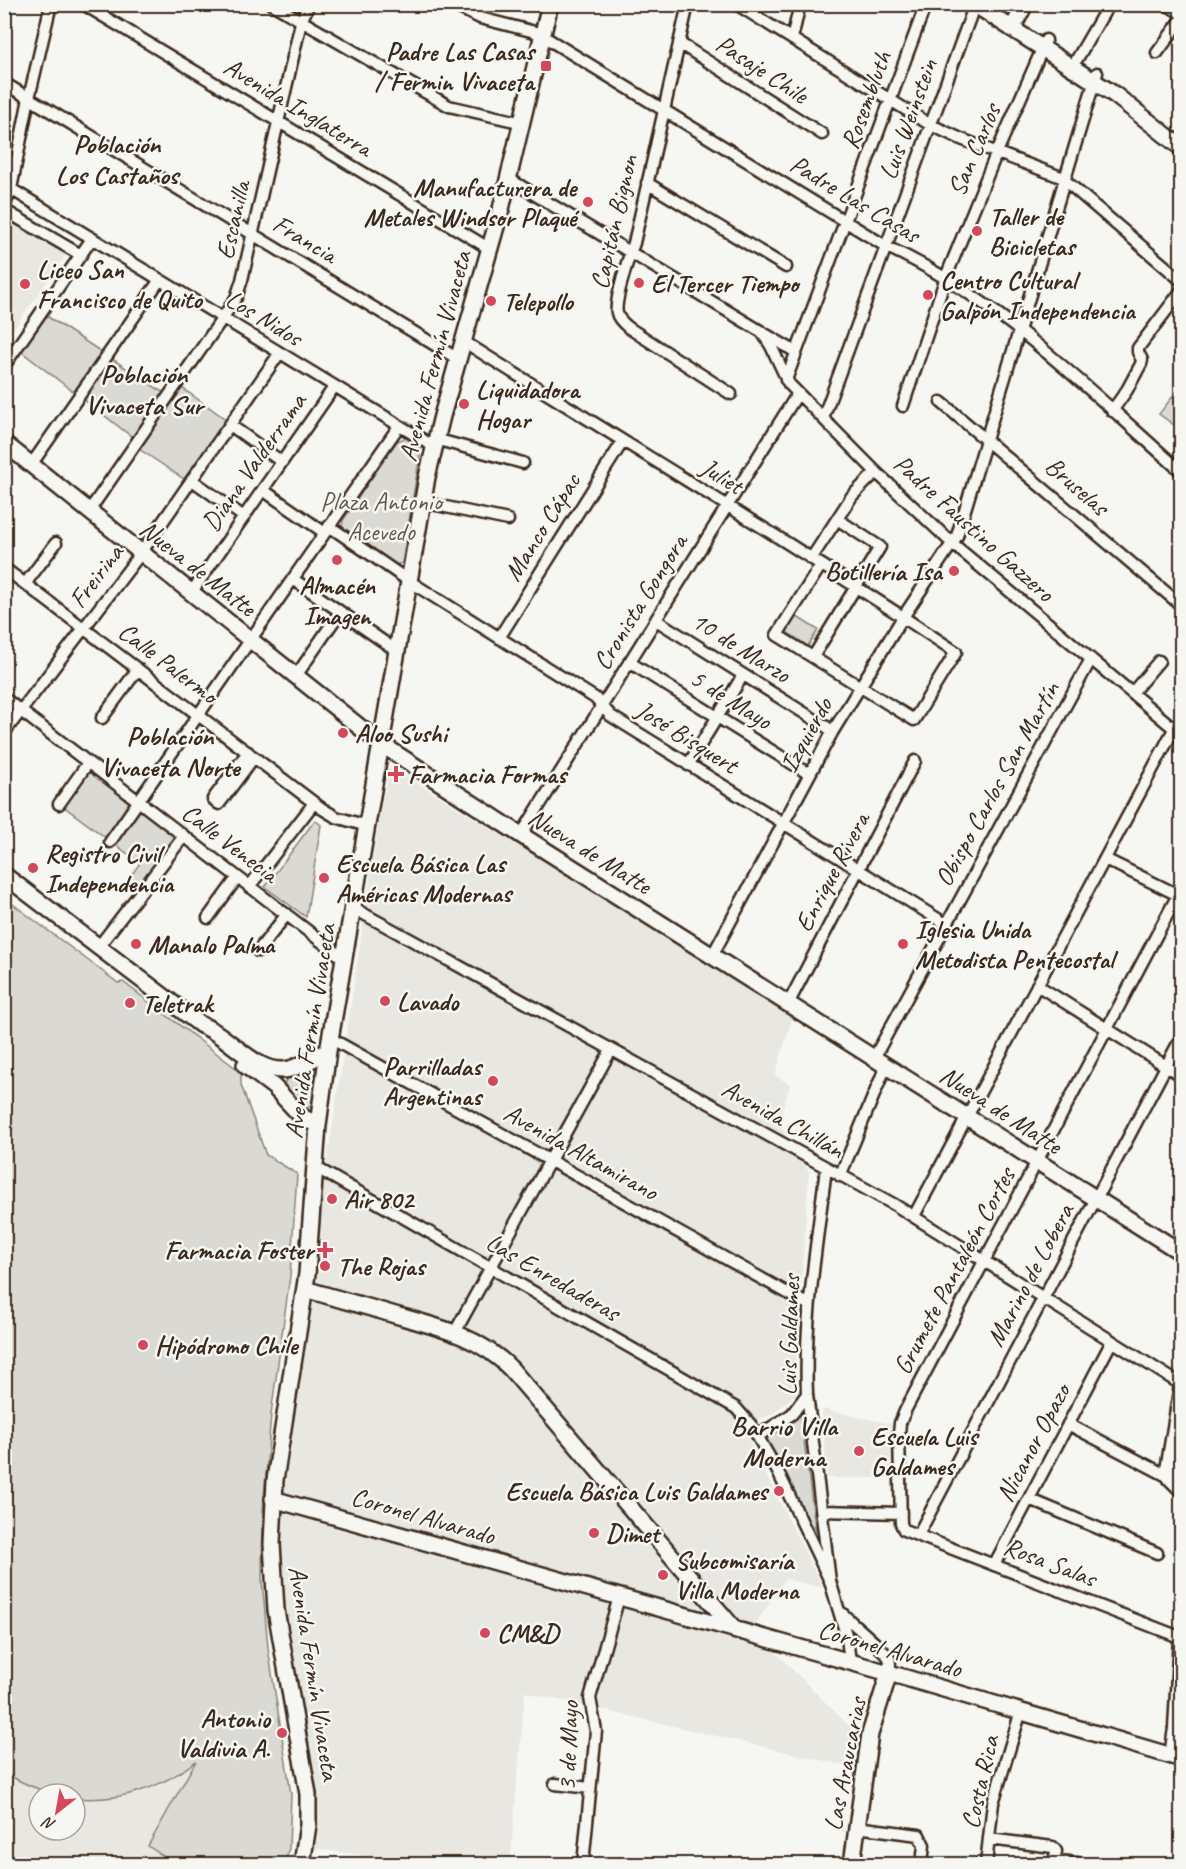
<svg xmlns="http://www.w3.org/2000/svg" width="1186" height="1869" font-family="Caveat,sans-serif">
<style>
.built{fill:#e8e7e2}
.green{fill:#dad9d3;stroke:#8a8278;stroke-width:1.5}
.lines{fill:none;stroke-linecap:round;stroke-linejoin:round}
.street-casing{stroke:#3b2a1e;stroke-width:15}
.secondary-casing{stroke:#3b2a1e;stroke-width:20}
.street{stroke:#f6f6f2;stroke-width:10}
.secondary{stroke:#f6f6f2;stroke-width:15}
.poi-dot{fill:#d1495b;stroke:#f6f6f2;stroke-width:2}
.labels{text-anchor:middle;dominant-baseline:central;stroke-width:5;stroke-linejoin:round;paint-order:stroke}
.poi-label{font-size:26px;font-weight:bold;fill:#3b2a1e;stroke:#f6f6f2;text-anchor:start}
.street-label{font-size:26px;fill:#3b2a1e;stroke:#f6f6f2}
.park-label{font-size:26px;fill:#63564b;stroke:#f6f6f2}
.neighbourhood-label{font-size:27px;font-weight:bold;fill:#3b2a1e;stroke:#f6f6f2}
</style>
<rect width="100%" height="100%" fill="#f6f6f2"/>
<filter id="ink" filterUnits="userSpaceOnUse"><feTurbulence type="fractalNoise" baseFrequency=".0167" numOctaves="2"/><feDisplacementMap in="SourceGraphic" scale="12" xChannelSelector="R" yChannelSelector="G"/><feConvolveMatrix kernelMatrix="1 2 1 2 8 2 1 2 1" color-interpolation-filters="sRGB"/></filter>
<g filter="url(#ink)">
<path class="built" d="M5,213L66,255L5,341Z
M390,766L793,1016L775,1075L790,1085L778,1122L809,1172L795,1369L798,1392L773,1413L742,1427L823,1588L785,1579L752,1629L857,1734L852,1767L525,1692L510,1864H422L313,1848L315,1804L279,1568L280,1495L313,1295L323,1188L381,807Z
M822,1409L891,1424L892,1478H827Z
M198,1760L148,1846L175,1864H5V1773L33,1787L53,1794H39V1830H75V1798L104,1799L140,1792L163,1783Z"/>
<path class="green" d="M42,313L167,395L175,383L227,420L184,479L133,445L136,440L18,349Z
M1180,387L1181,416L1174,425L1159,414Z
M405,438L421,449L402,563L396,565L342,527L343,520L397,441Z
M794,615L818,630L808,646L784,630Z
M87,770L176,835L177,838L137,891L126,883L140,863L63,806Z
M315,820L321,825L306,917L265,887Z
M4,894L10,902L118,983L123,982L241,1072V1085L266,1155L297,1174L290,1276L271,1414L263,1510L262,1579L268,1648L291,1794L289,1848L285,1864H175L148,1846L196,1761C160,1789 121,1802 75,1798V1794C46,1794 29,1787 5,1773Z
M310,1066L317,1073L312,1105L305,1110L301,1108L284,1087C285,1073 299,1071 310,1066Z
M799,1402L818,1549L752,1428L775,1422Z"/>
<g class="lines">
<g class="street-casing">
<path id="street" d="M83,4L490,249
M272,4L449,106L523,123
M451,4L480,18L535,32L543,36L887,247C997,297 1091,392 1182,472
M688,4L634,243C629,256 614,301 617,313C618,319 624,324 629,328L731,394
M736,4L929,124L961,139L1061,177L1182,281
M1166,4L1182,14
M792,39L800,4
M679,43L822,134
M1157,53L1182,19
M1077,59L1109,4
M4,83L458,359
M509,179L762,332L771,346L789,384L876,472L953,544L1182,735
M647,183L786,267
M11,189L433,446
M4,207L11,189L29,98L51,4
M4,210L81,255
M765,334L796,352
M463,341C627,445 794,544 956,652L914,720L777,635L821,565
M4,366L91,240
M786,380L926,4
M941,402L1182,606
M903,406L946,277L997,152L1046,40
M1112,411L1127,390L1141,364L1142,360L1138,352V348L1182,290
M823,418L975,4
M230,425L282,462
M435,439L523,463
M31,465L159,281
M192,480L244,517
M263,490L325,533
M422,502L508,520
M89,511L222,319L236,298L242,280L301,22L309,4
M329,526L409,581L595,698L611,716L946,924
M811,559L852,496L876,472
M4,568L321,808L336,817L367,826
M293,579L397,651
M25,584L56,543
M191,593L334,387
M656,620L833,731
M499,638L623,441
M813,657L880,547L837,519
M629,662L809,774
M296,676L340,612
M1132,693L1159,661
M4,698L343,958
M102,718L138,669
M4,733L141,553L279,354
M248,752L213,799L219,804L254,757
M688,765L743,675
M59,804L88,763
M521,835L798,393
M110,842L399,426
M1105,859L1182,897
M249,887L314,803
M1182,887L906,1409L900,1423L899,1434L901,1524L904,1530L1182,1638
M353,908L895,1205L1182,1385
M208,918L237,878
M99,946L184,836
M258,951L287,914
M712,956L833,731L903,617L957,536L1097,73
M1037,985L1182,1076
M788,1004L915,761
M330,1038L809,1305
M874,1058L1091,659
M315,1167L736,1408L751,1425L778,1472L830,1581
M826,1168C817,1243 804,1318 807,1394L830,1581L847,1638L850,1662
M840,1176L886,1066
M914,1216L1174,729
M455,1332L611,1050
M1068,1424L1171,1478
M758,1436L792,1414L807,1394
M1029,1499L1157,1553
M822,1511L901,1513
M918,1535L1182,1036
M994,1565L1112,1341
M842,1613C851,1623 886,1651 889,1658C891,1663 890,1668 889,1673
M1170,1756L1174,1728L1179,1637
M555,1784L590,1788
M856,1827L919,1835L924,1845L922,1864
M989,1839L1053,1847L1056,1851L1054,1864
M1054,1860L1083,1864
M583,1864L596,1731L590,1698L619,1597
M986,1864L993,1803L1021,1711"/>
</g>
<g class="secondary-casing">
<path id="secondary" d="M974,4L1115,95L1182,148
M1012,29L1025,4
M4,443L381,744L521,835L1182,1253
M4,875L201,1025C231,1036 257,1077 290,1069C303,1065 316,1057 328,1051
M245,1065L274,1087L302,1117L318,1125
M305,1289C335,1298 365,1306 395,1315C438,1327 479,1336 511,1369L736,1631
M1182,1388L1169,1467L1171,1478L1182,1489
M273,1499L889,1673L1182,1759
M302,1864L308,1825V1794L276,1610L272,1544L275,1480L307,1274L318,1125L328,1051L427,477L442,416L501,209L550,4
M852,1864L870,1734L889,1673"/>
</g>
<use href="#street" class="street"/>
<use href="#secondary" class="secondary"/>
</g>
</g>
<g class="poi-dot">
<rect x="540" y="60" width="12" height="12" rx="3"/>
<circle cx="588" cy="202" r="6"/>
<circle cx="977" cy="231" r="6"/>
<circle cx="639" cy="283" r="6"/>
<circle cx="25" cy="284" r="6"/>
<circle cx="928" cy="295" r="6"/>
<circle cx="491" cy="301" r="6"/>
<circle cx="464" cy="404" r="6"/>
<circle cx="337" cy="560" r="6"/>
<circle cx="954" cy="571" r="6"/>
<circle cx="343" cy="733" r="6"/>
<path d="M393 765h6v6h6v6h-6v6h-6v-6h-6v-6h6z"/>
<circle cx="33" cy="868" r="6"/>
<circle cx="324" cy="878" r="6"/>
<circle cx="136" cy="944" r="6"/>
<circle cx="903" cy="944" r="6"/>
<circle cx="385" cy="1001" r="6"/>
<circle cx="130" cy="1003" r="6"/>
<circle cx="493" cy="1081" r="6"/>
<circle cx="332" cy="1199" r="6"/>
<path d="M322 1241h6v6h6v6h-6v6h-6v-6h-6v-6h6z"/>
<circle cx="325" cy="1266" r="6"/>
<circle cx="143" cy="1345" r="6"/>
<circle cx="859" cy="1451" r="6"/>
<circle cx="779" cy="1491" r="6"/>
<circle cx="594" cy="1533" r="6"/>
<circle cx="663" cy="1575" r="6"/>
<circle cx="485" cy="1633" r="6"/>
<circle cx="282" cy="1733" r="6"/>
</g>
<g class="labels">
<g class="poi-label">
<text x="534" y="51" text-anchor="end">Padre Las Casas<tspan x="534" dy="30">/ Fermin Vivaceta</tspan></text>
<text x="576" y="187" text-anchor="end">Manufacturera de<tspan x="576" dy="30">Metales Windsor Plaqué</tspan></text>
<text x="989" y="216">Taller de<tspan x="989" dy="30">Bicicletas</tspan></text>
<text x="37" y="269">Liceo San<tspan x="37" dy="30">Francisco de Quito</tspan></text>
<text x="940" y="280">Centro Cultural<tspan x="940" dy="30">Galpón Independencia</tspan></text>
<text x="651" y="283">El Tercer Tiempo</text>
<text x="503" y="301">Telepollo</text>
<text x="476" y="389">Liquidadora<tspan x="476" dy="30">Hogar</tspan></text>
<text x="942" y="571" text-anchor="end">Botillería Isa</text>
<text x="337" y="585" text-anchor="middle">Almacén<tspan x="337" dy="30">Imagen</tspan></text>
<text x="355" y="733">Aloo Sushi</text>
<text x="408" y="774">Farmacia Formas</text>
<text x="45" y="853">Registro Civil<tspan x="45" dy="30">Independencia</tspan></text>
<text x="336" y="863">Escuela Básica Las<tspan x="336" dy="30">Américas Modernas</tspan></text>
<text x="915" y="929">Iglesia Unida<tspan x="915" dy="30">Metodista Pentecostal</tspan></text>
<text x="148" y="944">Manalo Palma</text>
<text x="397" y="1001">Lavado</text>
<text x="142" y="1003">Teletrak</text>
<text x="481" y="1066" text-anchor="end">Parrilladas<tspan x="481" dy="30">Argentinas</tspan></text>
<text x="344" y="1199">Air 802</text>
<text x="313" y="1250" text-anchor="end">Farmacia Foster</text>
<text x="337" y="1266">The Rojas</text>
<text x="155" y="1345">Hipódromo Chile</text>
<text x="871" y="1436">Escuela Luis<tspan x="871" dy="30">Galdames</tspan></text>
<text x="767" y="1491" text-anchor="end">Escuela Básica Luis Galdames</text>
<text x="606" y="1533">Dimet</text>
<text x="675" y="1560">Subcomisaría<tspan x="675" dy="30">Villa Moderna</tspan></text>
<text x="497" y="1633">CM&amp;D</text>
<text x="270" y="1718" text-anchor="end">Antonio<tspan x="270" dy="30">Valdivia A.</tspan></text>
</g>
<g class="street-label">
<text transform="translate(762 69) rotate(33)">Pasaje Chile</text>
<text transform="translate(866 100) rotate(-70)">Rosembluth</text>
<text transform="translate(298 107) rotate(31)">Avenida Inglaterra</text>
<text transform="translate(908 119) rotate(-70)">Luis Weinstein</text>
<text transform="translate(974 150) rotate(-67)">San Carlos</text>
<text transform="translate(855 199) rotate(31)">Padre Las Casas</text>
<text transform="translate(233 220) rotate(-77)">Escanilla</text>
<text transform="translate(614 222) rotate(-77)">Capitán Bignon</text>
<text transform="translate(305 239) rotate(31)">Francia</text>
<text transform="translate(264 318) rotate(31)">Los Nidos</text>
<text transform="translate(435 356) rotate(-75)">Avenida Fermín Vivaceta</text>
<text transform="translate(254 462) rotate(-55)">Diana Valderrama</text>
<text transform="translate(722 476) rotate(32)">Juliet</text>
<text transform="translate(1077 486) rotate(41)">Bruselas</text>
<text transform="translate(542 527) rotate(-58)">Manco Cápac</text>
<text transform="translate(974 528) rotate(42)">Padre Faustino Gazzero</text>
<text transform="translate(198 568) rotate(38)">Nueva de Matte</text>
<text transform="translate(96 576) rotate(-53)">Freirina</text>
<text transform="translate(640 602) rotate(-58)">Cronista Gongora</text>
<text transform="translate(741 647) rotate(32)">10 de Marzo</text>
<text transform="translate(168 663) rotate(37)">Calle Palermo</text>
<text transform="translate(731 699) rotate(32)">5 de Mayo</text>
<text transform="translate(806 735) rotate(-61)">Izquierdo</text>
<text transform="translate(687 737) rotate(32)">José Bisquert</text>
<text transform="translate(997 784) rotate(-61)">Obispo Carlos San Martín</text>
<text transform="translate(230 843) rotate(37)">Calle Venecia</text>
<text transform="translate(590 851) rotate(32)">Nueva de Matte</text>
<text transform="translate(832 872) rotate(-62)">Enrique Rivera</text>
<text transform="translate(310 1031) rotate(-81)">Avenida Fermín Vivaceta</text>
<text transform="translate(1001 1110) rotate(33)">Nueva de Matte</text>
<text transform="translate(783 1119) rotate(29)">Avenida Chillán</text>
<text transform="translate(581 1152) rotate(29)">Avenida Altamirano</text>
<text transform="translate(954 1271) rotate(-62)">Grumete Pantaleón Cortes</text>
<text transform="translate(1030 1275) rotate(-62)">Marino de Lobera</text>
<text transform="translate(553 1277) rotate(30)">Las Enredaderas</text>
<text transform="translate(789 1335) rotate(-88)">Luis Galdames</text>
<text transform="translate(1033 1443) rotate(-62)">Nicanor Opazo</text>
<text transform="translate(423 1516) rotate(16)">Coronel Alvarado</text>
<text transform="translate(1050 1562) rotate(21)">Rosa Salas</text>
<text transform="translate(890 1649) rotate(16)">Coronel Alvarado</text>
<text transform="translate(314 1673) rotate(81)">Avenida Fermín Vivaceta</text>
<text transform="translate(568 1746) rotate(-88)">3 de Mayo</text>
<text transform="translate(845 1764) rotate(-79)">Las Araucarias</text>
<text transform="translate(980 1782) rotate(-77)">Costa Rica</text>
</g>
<g class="park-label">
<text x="381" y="501">Plaza Antonio<tspan x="381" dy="30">Acevedo</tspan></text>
</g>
<g class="neighbourhood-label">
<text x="117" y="144">Población<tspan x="117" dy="31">Los Castaños</tspan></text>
<text x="144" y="374">Población<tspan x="144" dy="31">Vivaceta Sur</tspan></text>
<text x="170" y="736">Población<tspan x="170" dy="31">Vivaceta Norte</tspan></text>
<text x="784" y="1426">Barrio Villa<tspan x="784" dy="31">Moderna</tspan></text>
</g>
</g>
<rect width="1186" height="1869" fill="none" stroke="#f6f6f2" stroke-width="24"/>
<rect x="12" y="12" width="1162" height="1845" fill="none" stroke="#3b2a1e" stroke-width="2" filter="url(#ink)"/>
<g transform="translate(57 1812) rotate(211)"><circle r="28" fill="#f6f6f2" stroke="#aba49d" stroke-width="1.5"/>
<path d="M0-4.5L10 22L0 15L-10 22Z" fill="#d1495b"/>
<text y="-9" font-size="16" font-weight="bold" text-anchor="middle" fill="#3b2a1e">N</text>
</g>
</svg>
